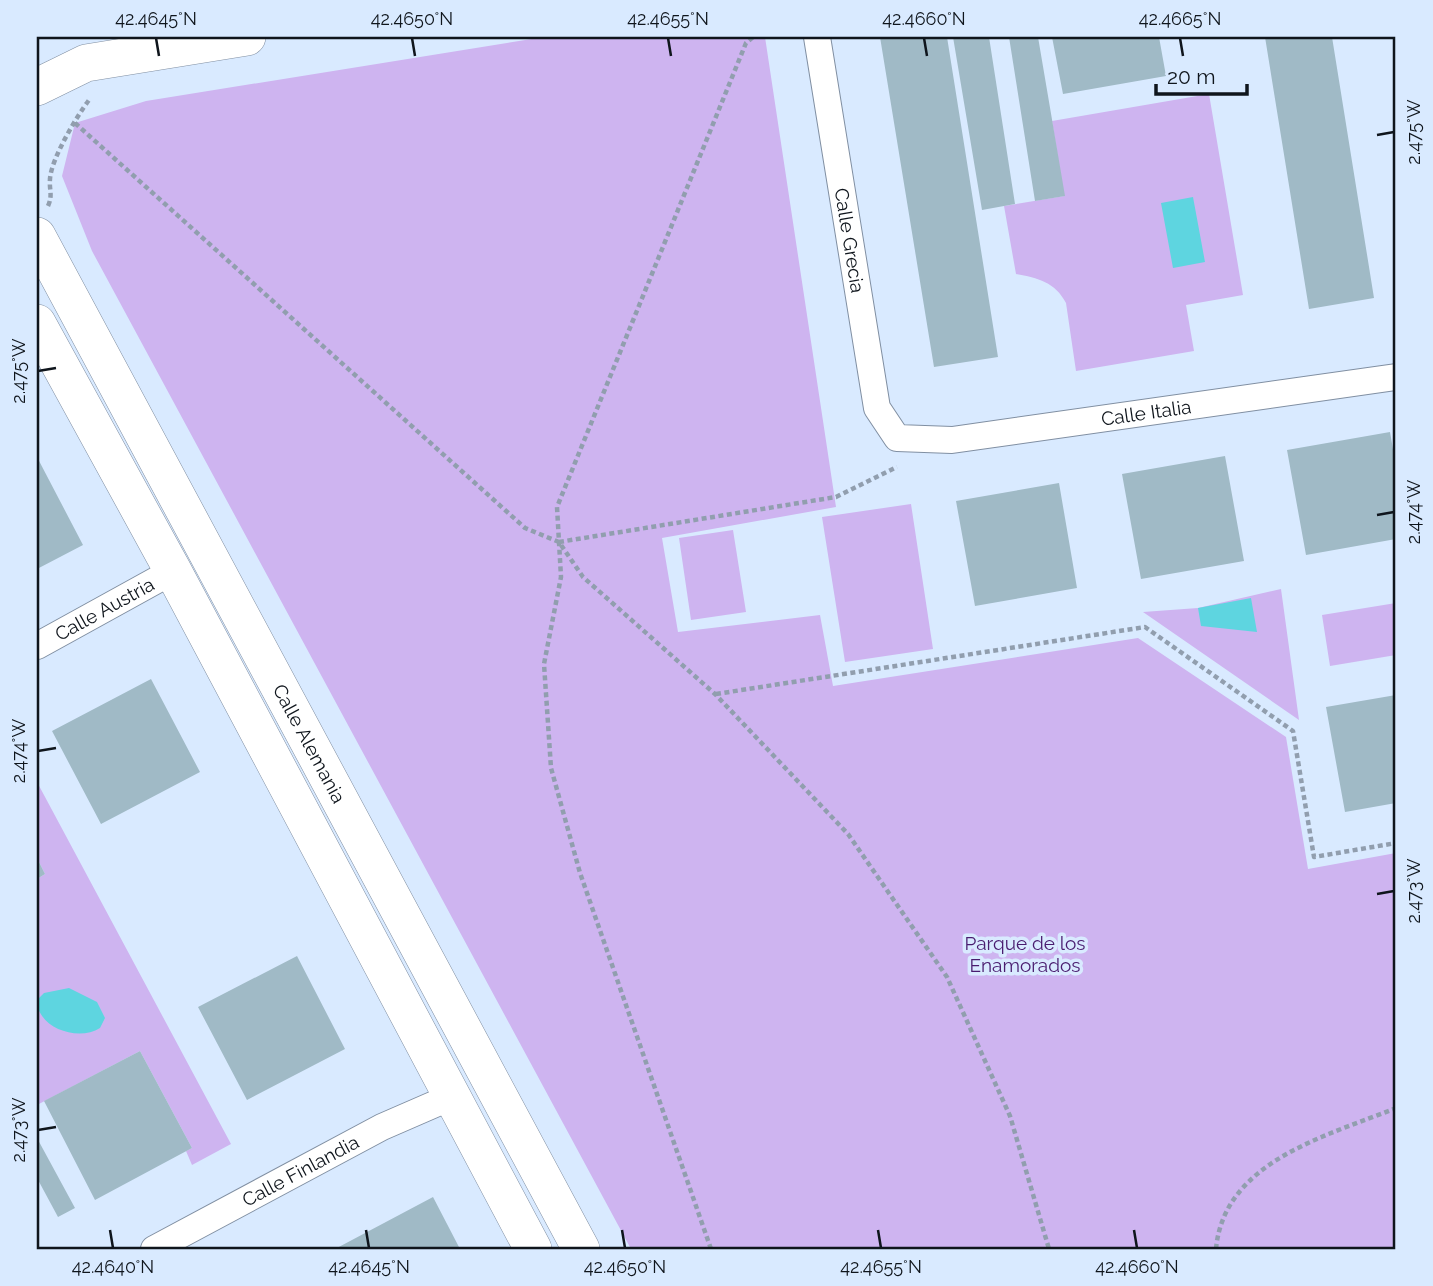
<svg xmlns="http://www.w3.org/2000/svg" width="1433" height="1286" font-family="Raleway,sans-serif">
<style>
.green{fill:#ceb4f0}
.water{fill:#5ed5e0}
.building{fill:#a0bac6}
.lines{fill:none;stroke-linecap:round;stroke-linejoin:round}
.minor-casing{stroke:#808fa2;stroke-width:28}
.secondary-casing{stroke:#808fa2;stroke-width:38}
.path{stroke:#919eae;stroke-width:4.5;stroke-dasharray:5 3.5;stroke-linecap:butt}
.minor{stroke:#fff;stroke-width:26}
.secondary{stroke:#fff;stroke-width:37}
.ticks{fill:none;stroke:#0f151c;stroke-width:2.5}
.labels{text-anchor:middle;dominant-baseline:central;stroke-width:7;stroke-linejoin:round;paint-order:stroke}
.street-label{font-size:19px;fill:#0f151c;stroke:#d9eaff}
.park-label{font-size:19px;fill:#491c6f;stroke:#d9eaff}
.neatline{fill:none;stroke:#0f151c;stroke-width:2.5}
.ticks-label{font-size:18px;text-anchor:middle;fill:#0f151c}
</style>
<rect width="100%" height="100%" fill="#d9eaff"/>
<path class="green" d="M544,37H765L836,507L662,538L678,632L820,615L833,686L1138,638L1286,737L1308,869L1396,853V1249H631L92,251L62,176L75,123L146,101Z
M1209,94L1243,295L1186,305L1194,351L1076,371L1066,303C1055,282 1038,278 1016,274L1004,206L1064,196L1052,121Z
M911,504L933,649L845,662L822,517Z
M733,530L746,612L691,620L679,538Z
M1281,589L1299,720L1143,612L1198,608Z
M1396,603V655L1330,666L1322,615Z
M37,782L231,1144L192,1165L186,1151L192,1148L140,1051L37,1105V879L45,874L37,858Z"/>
<path class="water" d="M1193,197L1205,262L1173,268L1161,203Z
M1251,598L1257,632L1201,626L1198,608Z
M69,988L97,1002L105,1018L100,1028C78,1042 37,1028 37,1000L44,993Z"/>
<path class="building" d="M880,37H947L998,357L934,367Z
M953,37H989L1015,204L982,210Z
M1009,37H1038L1065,196L1035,201Z
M1052,37H1159L1166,76L1063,94Z
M1265,37H1332L1374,298L1309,309Z
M1390,432L1396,467V539L1306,555L1287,450Z
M1225,456L1244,561L1141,579L1122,474Z
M37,457L83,545L37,569Z
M1059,483L1077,588L975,606L956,501Z
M151,679L200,772L101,824L52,731Z
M1396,695V803L1345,812L1326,707Z
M37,858L45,874L37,879Z
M297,956L345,1049L247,1100L198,1007Z
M140,1051L192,1148L95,1200L44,1101Z
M37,1138L75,1208L58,1217L37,1178Z
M433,1197L460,1249H335Z"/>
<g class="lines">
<g class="minor-casing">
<g id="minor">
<path id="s1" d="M817,37L877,408L897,438L952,440L1396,377"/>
<path id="s2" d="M37,646L173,571"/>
<path id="s3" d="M154,1249L382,1127L451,1097"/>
</g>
</g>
<g class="secondary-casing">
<g id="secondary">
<path d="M37,87L86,63L247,37"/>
<path id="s4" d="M37,236L581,1249"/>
<path d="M37,323L173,571L533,1249"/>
</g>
</g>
<path class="path" d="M75,123L525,528L559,542L583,577L715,694L848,834L947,977L1010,1116L1049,1249
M48,206C53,195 49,190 50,179C51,159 77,116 89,100
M559,542L836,497L897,467
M716,694L1145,627L1293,731L1314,857L1396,843
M711,1249L580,873L551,768L544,664L561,577L557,507L746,43L753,37
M1216,1249C1224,1161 1327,1136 1396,1108"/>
<use href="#minor" class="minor"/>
<use href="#secondary" class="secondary"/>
</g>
<path class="ticks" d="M156,38L159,56M412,38L415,56M668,38L671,56M924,38L927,56M1180,38L1183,56M1377,135L1394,132M38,371L56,368M1377,515L1394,512M38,751L56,748M1377,894L1394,891M38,1130L56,1127M110,1230L113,1248M366,1230L369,1248M622,1230L625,1248M878,1230L881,1248M1134,1230L1137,1248"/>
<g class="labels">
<g class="street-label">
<text stroke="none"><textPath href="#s1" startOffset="206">Calle Grecia</textPath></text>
<text stroke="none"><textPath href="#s1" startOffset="663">Calle Italia</textPath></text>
<text stroke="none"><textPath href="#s2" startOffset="77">Calle Austria</textPath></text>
<text stroke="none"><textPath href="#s4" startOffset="576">Calle Alemania</textPath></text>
<text stroke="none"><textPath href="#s3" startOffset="166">Calle Finlandia</textPath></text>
</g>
<g class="park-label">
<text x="1025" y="943">Parque de los<tspan x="1025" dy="22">Enamorados</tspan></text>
</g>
</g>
<rect width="1433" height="1286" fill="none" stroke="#d9eaff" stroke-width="77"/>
<path d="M1156 84v10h91v-10" fill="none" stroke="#0f151c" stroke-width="3.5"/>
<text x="1167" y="84" font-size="21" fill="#0f151c" stroke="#d9eaff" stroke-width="5" paint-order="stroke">20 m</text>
<rect x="38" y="38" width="1356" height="1210" class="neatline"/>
<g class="ticks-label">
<text x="156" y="25">42.4645°N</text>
<text x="412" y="25">42.4650°N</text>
<text x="668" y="25">42.4655°N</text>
<text x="924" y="25">42.4660°N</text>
<text x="1180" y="25">42.4665°N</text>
<text transform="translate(1414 132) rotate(-90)" y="6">2.475°W</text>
<text transform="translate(19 371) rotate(-90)" y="6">2.475°W</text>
<text transform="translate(1414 512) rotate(-90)" y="6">2.474°W</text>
<text transform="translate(19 751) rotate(-90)" y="6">2.474°W</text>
<text transform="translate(1414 891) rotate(-90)" y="6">2.473°W</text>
<text transform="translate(19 1130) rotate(-90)" y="6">2.473°W</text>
<text x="113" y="1273">42.4640°N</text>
<text x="369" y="1273">42.4645°N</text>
<text x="625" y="1273">42.4650°N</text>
<text x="881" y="1273">42.4655°N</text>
<text x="1137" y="1273">42.4660°N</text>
</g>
</svg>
